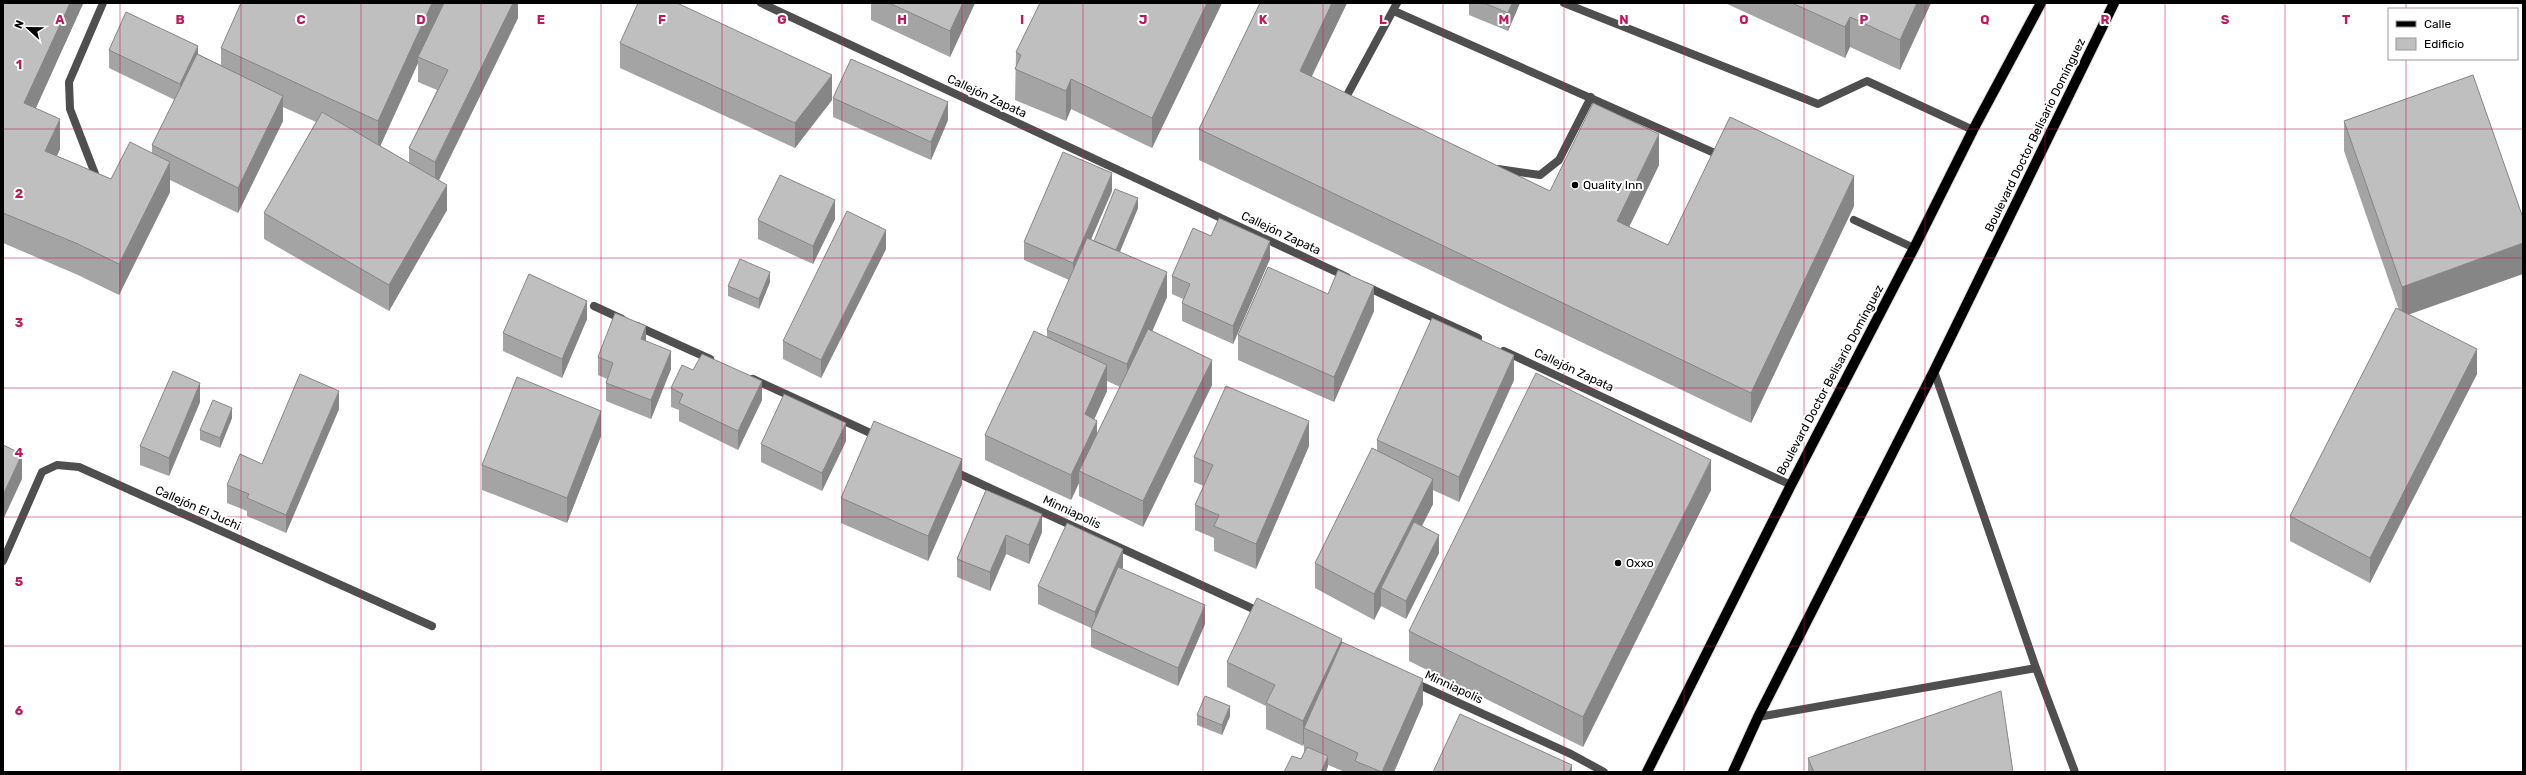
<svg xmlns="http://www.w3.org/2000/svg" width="2526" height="775" font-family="Rubik,sans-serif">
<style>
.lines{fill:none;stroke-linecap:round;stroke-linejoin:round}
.primary-casing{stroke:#dbdbdb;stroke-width:12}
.service{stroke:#4f4f4f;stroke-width:8}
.minor{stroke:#4f4f4f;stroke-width:8}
.primary{stroke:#000;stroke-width:10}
.wall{fill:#a4a4a4;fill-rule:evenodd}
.shaded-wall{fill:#868686}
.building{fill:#bfbfbf;stroke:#868686}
.grid{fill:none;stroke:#c2185b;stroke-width:1;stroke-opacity:0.55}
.poi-dot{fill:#000;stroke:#fff;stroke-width:1.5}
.labels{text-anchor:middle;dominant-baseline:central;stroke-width:4;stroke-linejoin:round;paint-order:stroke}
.street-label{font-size:12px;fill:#000;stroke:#fff}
.poi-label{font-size:12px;fill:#000;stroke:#fff;text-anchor:start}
.grid-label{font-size:13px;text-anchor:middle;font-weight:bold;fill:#c2185b;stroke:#fff;stroke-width:4;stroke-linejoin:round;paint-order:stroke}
</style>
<rect width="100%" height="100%" fill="#fff"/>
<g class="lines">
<g class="primary-casing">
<path id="primary" d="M1647,772L1791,485L1914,248L1973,130L2041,3
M1733,772L1758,717L1934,371L2114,3"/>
</g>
<path class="service" d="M1564,3L1818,104L1867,81L1973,130
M1394,11L1719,155
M1349,101L1345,99L1397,3
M1498,169L1540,175L1559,160L1591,97
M97,179L70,109L69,82L103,3
M1854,220L1914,248
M1934,371L2036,668L2075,772
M1758,717L2036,668"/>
<path class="minor" d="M761,3L1347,277
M1365,286L1478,338
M594,306L622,319
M637,326L710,359
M1504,351L1791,485
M753,379L879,437
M953,471L1260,612
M3,561L42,472L57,465L79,467L432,626
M1415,683L1571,754L1604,772"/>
<use href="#primary" class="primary"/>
</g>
<path class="wall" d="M83,3L36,108L60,149L57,156L111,179L152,153V145L175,100L109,68V50L198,54L221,65V48L518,3V18L439,180L447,210L389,311L264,239V213L316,122L283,107V121L238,213L170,180V192L119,295L78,275L3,243V5ZM418,63V82L437,90L409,148V163L380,146Z
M871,3H975L950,57L871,20Z
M1222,3L1152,148L1071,109L1066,121L1015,100L1016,52Z
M1260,3H1347L1311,77L1550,191L1659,165L1629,227L1668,245L1854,206L1751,423L1199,160V129Z
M1469,3H1520L1508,31L1469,15Z
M1725,3H1931L1900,70L1850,47L1845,58Z
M620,43L832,100L795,148L620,68Z
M2473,75L2409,314L2477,374L2370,583L2290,541V516L2399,310L2344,151V121Z
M833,98L948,120L931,160L833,117Z
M1112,191L1091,239L1094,241L1138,208L1120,252L1167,297L1152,331L1212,385L1143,527L1079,496V483L1071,500L985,460V435L1047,338V330L1069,280L1024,260V242ZM1107,381L1120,387L1097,435L1094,419L1107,391Z
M835,219L813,264L758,239V220Z
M1211,236L1270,259L1233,344L1182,321V303L1183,299L1172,294V276Z
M886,249L821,378L783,359V341Z
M770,282L759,309L728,296V286Z
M1374,311L1334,402L1238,360V335Z
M587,319L562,378L503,351V333Z
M646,341L671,369L651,419L606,401V383L607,379L598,375V357Z
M693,370L762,400L738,450L679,421V410L671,407V388Z
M1514,380L1459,502L1433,490V504L1422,526L1439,553L1406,619L1381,606L1374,620L1315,588V563L1377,450V440Z
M200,402L169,476L140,465V446Z
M339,409L286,533L247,516V511L227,503V485L262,464Z
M232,418L220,448L200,440V430Z
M601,436L567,523L482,490V465Z
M846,441L822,491L761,462V444Z
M1309,446L1256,569L1214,551V538L1195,530V505L1204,486L1194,482V457Z
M962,484L928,561L841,523V498Z
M986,490L1042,532L1029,564L1006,554L990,591L957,577V559Z
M1711,490L1583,747L1409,661V631Z
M1123,567L1122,569L1205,624L1178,686L1091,647V628L1038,604V586Z
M1342,642L1423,704L1394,772H1345L1328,765V766L1326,772H1284L1301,759L1304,753V743L1303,746L1266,729V706L1227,687V662Z
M1197,715L1230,716L1222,735L1197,725Z
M1808,758L2013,772H1808Z"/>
<path class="shaded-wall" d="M70,3H83V4L24,134V103Z
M432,3H446L418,57V63L378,151V121Z
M513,3H518V18L435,188V162Z
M963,3H975L950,57V31Z
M1207,3H1222L1152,148V118Z
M1332,3H1347L1300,101V71Z
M1512,3H1520L1508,31V13Z
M1917,3H1931L1900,70V40Z
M1850,17V47L1845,58V27Z
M198,46V65L180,102V84Z
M832,75V100L795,148V123Z
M1071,79V109L1066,121V91Z
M283,96V121L238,213V188Z
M948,102V120L931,160V142Z
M60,119V149L45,181V151Z
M1659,134V165L1617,252V221Z
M170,162V192L119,295V264Z
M1112,173V191L1073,281V263Z
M1854,176V206L1751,423V393Z
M447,185V210L389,311V285Z
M1138,198V208L1115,263V253Z
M835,200V219L813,264V246Z
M886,230V249L821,378V360Z
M1270,241V259L1233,344V326Z
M2523,243V274L2402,317V287Z
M770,272V282L759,309V299Z
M1167,272V297L1127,390V364Z
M1374,286V311L1334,402V377Z
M587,301V319L562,378V359Z
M646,326V344L641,339Z
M2477,349V374L2370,583V558Z
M671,351V369L651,419V400Z
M1514,355V380L1459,502V477Z
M1212,360V385L1143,527V501Z
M1107,365V391L1085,440V414Z
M762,381V400L738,450V431Z
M200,383V402L169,476V458Z
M339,391V409L286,533V515Z
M232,408V418L220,448V438Z
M601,411V436L567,523V498Z
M1097,421V446L1079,471V483L1071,500V475Z
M1309,421V446L1256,569V544Z
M846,423V441L822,491V473Z
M22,454V479L3,520V495Z
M962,459V484L928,561V536Z
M1711,460V490L1583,747V717Z
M1433,479V504L1388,592L1381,588V606L1374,620V594Z
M1042,514V532L1029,564V545Z
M1006,535V554L990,591V572Z
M1439,535V553L1406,619V601Z
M1123,549V567L1095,630V612Z
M1205,605V624L1178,686V668Z
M1342,639V664L1304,728V743L1303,746V721Z
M1423,679V704L1394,772H1382Z
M1230,706V716L1222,735V725Z
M1328,756V766L1326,772H1321Z
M1572,765V772H1569Z"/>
<path class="building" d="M4,3H70L24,103L60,119L45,151L111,179L130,142L170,162L119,264L78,244L3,213V5Z
M241,3H432L378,121L221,48Z
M444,3H513L435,162L409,148L448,70L418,57Z
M638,3H677L832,75L795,123L620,43Z
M889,3H963L950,31Z
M1040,3H1207L1152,118L1071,79L1066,91L1015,69L1021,55L1016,52Z
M1260,3H1332L1300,71L1550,191L1593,103L1659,134L1617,221L1668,245L1730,117L1854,176L1751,393L1199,129Z
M1484,3H1512L1508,13Z
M1792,3H1917L1900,40L1850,17L1845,27Z
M126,12L198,46L180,84L109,50Z
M197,54L283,96L238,188L152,145Z
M851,59L948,102L931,142L833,98Z
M2473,75L2523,218V243L2402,287L2344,121Z
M322,112L447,185L389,285L264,213Z
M1063,152L1112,173L1073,263L1024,242Z
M780,175L835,200L813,246L758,220Z
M1115,189L1138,198L1116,250L1094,241Z
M847,211L886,230L821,360L783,341Z
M1219,218L1270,241L1233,326L1182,303L1190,284L1172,276L1193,228L1211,236Z
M1087,238L1167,272L1127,364L1047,330Z
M740,259L770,272L759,299L728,286Z
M1268,267L1328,294L1338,270L1374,286L1334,377L1238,335Z
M529,274L587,301L562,359L503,333Z
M2396,308L2477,349L2370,558L2290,516Z
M615,313L646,326L641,339L671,351L651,400L606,383L613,363L598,357Z
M1432,318L1514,355L1459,477L1377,440Z
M1148,329L1212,360L1143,501L1079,471Z
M1034,331L1107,365L1085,414L1097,421L1071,475L985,435Z
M702,354L762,381L738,431L679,403L683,394L671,388L682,365L693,370Z
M173,371L200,383L169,458L140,446Z
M1536,373L1711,460L1583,717L1409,631Z
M300,374L339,391L286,515L247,498L249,494L227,485L240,454L262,464Z
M517,377L601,411L567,498L482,465Z
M1226,386L1309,421L1256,544L1214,526L1219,515L1195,505L1213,465L1194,457Z
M784,394L846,423L822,473L761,444Z
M213,400L232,408L220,438L200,430Z
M874,421L962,459L928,536L841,498Z
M3,445L22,454L3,495Z
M1372,448L1433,479L1374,594L1315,563Z
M986,490L1042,514L1029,545L1006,535L990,572L957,559Z
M1414,522L1439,535L1406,601L1381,588Z
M1067,523L1123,549L1095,612L1038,586Z
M1118,567L1205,605L1178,668L1091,629Z
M1257,598L1342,639L1303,721L1266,703L1275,685L1227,662Z
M1342,642L1423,679L1382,772L1355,761L1358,753L1304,728Z
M2001,691L2013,772H1814L1808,758Z
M1205,696L1230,706L1222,725L1197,715Z
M1460,714L1572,765L1569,772H1433Z
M1307,747L1328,756L1321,772H1284L1292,756L1301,759Z"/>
<path class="grid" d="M120,3V772M241,3V772M361,3V772M481,3V772M601,3V772M722,3V772M842,3V772M962,3V772M1083,3V772M1203,3V772M1323,3V772M1443,3V772M1564,3V772M1684,3V772M1804,3V772M1925,3V772M2045,3V772M2165,3V772M2285,3V772M2406,3V9M2406,59V772M3,129H2523M3,258H2523M3,388H2523M3,517H2523M3,646H2523"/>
<g class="poi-dot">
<circle cx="1575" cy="185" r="4"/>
<circle cx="1618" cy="563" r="4"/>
</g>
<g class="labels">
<g class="street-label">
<text transform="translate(987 96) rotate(25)">Callejón Zapata</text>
<text transform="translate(2035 135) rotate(-64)">Boulevard Doctor Belisario Domínguez</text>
<text transform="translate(1281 233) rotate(25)">Callejón Zapata</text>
<text transform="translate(1574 370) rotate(25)">Callejón Zapata</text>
<text transform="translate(1830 380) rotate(-62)">Boulevard Doctor Belisario Domínguez</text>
<text transform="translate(198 508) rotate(24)">Callejón El Juchi</text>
<text transform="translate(1072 512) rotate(25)">Minniapolis</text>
<text transform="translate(1454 687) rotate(25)">Minniapolis</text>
</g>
<g class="poi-label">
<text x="1583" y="185">Quality Inn</text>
<text x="1626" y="563">Oxxo</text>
</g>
</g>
<g class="grid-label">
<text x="60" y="24">A</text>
<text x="180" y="24">B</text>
<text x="301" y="24">C</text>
<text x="421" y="24">D</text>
<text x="541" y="24">E</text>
<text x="662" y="24">F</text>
<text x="782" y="24">G</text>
<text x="902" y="24">H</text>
<text x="1022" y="24">I</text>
<text x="1143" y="24">J</text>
<text x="1263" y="24">K</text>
<text x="1383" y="24">L</text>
<text x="1504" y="24">M</text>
<text x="1624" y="24">N</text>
<text x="1744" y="24">O</text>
<text x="1864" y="24">P</text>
<text x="1985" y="24">Q</text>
<text x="2105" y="24">R</text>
<text x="2225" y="24">S</text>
<text x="2346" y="24">T</text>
<text x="19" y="69">1</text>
<text x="19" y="198">2</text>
<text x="19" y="327">3</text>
<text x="19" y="457">4</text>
<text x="19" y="586">5</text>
<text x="19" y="715">6</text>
</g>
<rect width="2526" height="775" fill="none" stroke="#000000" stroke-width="8"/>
<rect x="2388" y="8" width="130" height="52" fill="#ffffff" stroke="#999999"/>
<rect x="2396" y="21" width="20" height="6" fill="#000000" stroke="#999999"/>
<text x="2424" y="28" font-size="12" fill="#000000">Calle</text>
<rect x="2396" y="38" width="20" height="12" fill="#bfbfbf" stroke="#999999"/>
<text x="2424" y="48" font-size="12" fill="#000000">Edificio</text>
<g transform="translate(28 28) rotate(292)" stroke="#ffffff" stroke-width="3" paint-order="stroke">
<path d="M0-3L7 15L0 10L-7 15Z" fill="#000000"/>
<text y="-6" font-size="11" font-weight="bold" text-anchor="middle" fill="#000000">N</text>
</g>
</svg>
